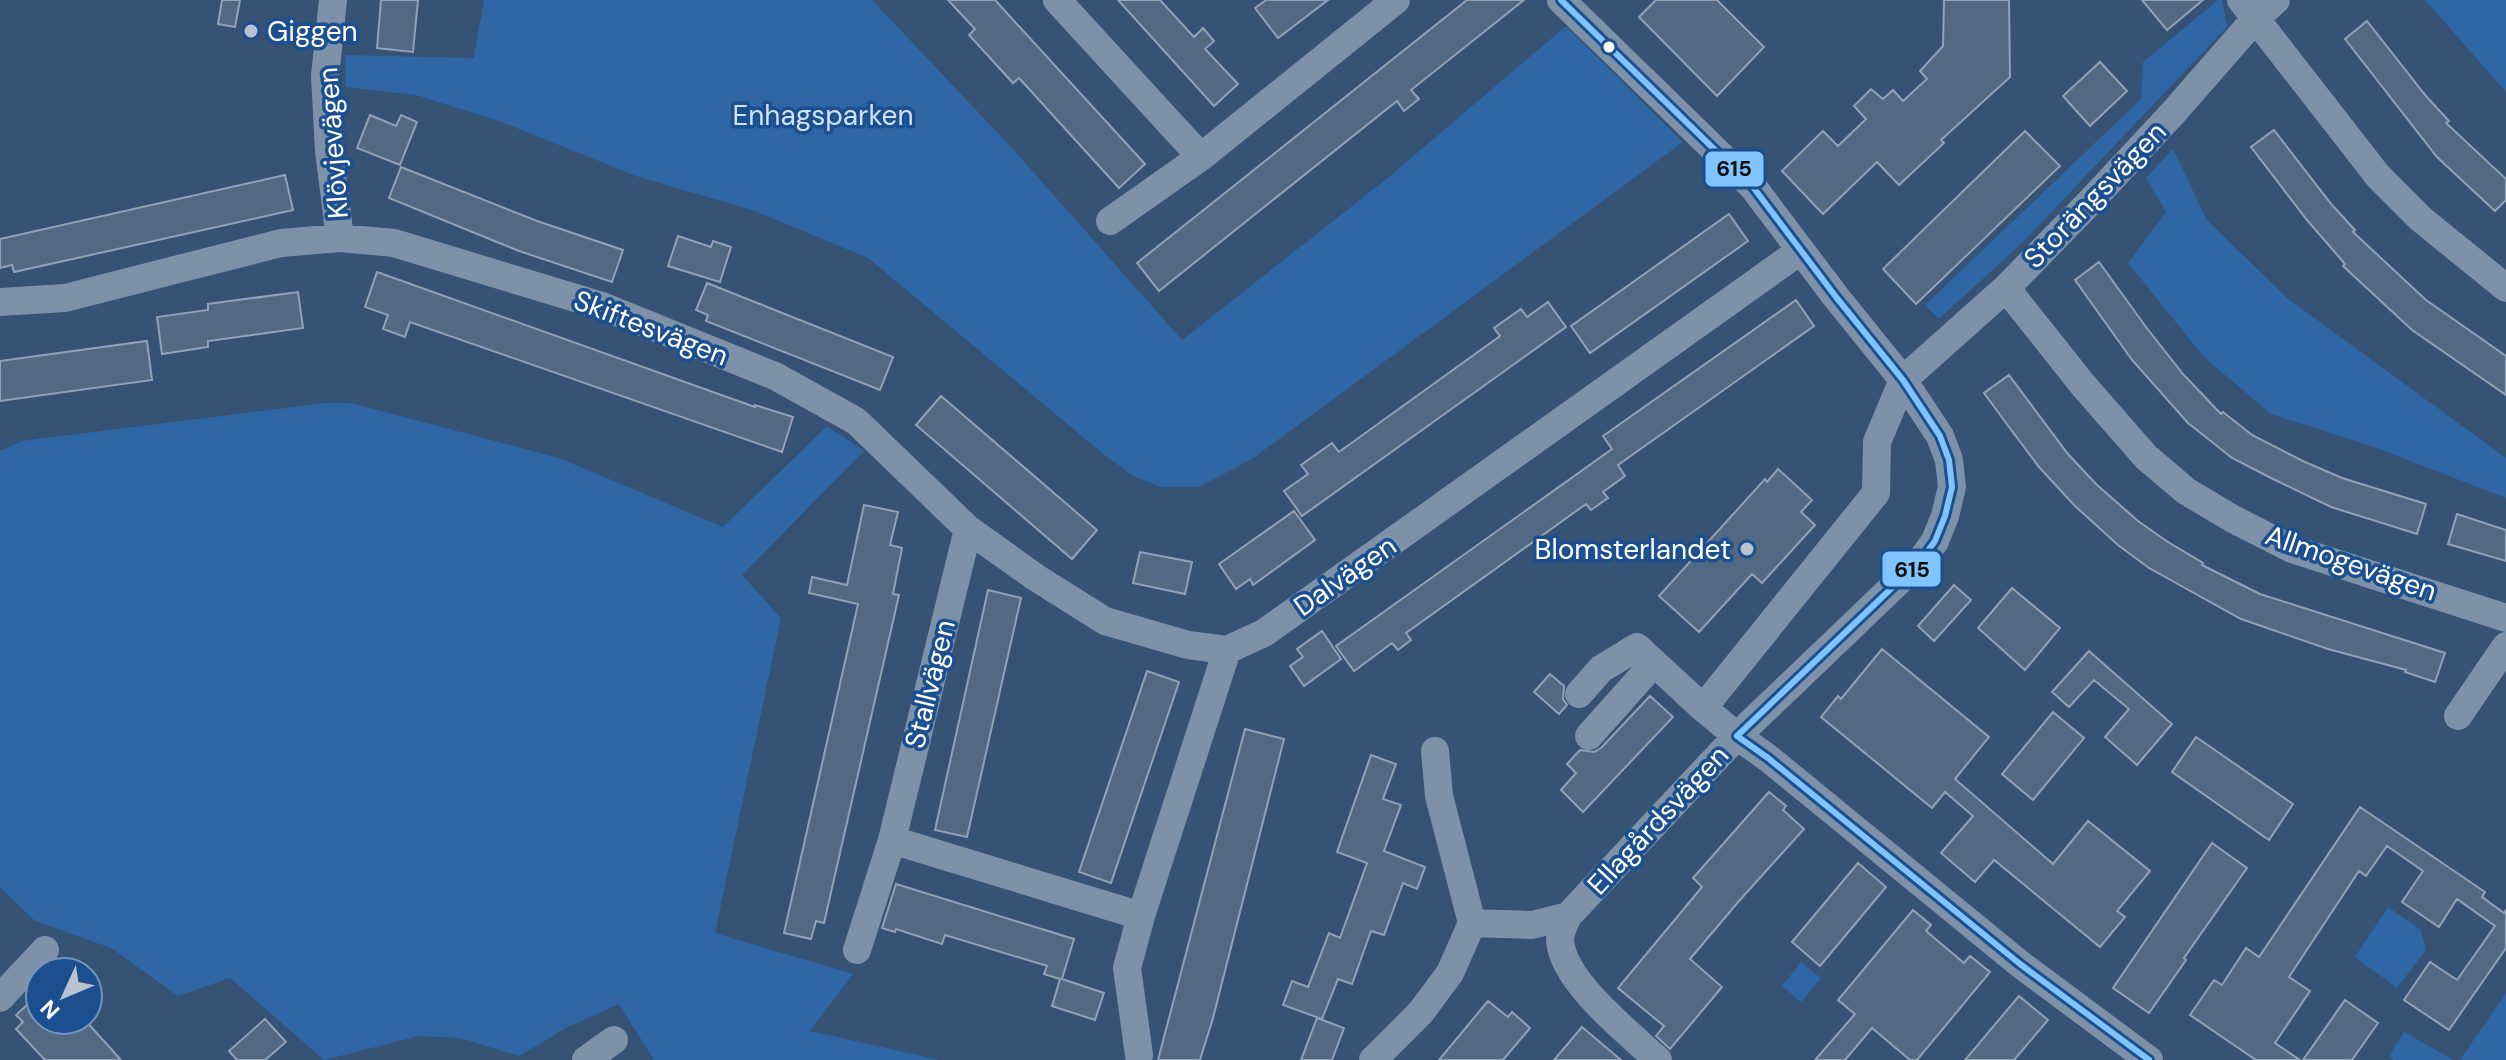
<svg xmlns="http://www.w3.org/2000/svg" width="2506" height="1060" font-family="'DM Sans',sans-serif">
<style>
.green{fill:#2f66a5}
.building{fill:#526984;stroke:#92a2b6;stroke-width:2}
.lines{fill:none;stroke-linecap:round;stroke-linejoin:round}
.minor{stroke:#7d92a8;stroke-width:28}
.bus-1-casing{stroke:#1b4f8f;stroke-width:12}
.bus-1{stroke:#80c4ff;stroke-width:6}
.poi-dot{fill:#b9c2ce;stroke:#1b4f8f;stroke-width:3}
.bus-dot{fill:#fff;stroke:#1b4f8f;stroke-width:3}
.labels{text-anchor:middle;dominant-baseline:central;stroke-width:7;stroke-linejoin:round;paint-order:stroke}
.poi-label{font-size:28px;fill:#fff;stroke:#1b4f8f;text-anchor:start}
.park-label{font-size:28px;fill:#cfe3fa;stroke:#1b4f8f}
.street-label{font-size:28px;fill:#fff;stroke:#1b4f8f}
.line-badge{stroke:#1b4f8f;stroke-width:3}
.pale-badge-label{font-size:22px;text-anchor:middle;font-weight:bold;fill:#111}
</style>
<rect width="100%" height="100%" fill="#365274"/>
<path class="green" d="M484,0H872L1013,149L1182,340L1389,177L1566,26L1683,142L1252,459L1199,487H1161L1133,476L1102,453L868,258L755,211L636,176L499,121L416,95L346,87L345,55L474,58Z
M2218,0H2222L2227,27L2023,242L1939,319L1925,305L2141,99L2143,62Z
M2425,0H2506V92Z
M2173,149L2207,220L2287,298L2506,458V498L2374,447L2271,414L2204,357L2128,263L2166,212L2146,178Z
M325,403H351L559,458L723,527L827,426L864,451L742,575L781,618L715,933L853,974L810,1031L940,1060H654L619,1004L568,1027L519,1056L460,1038L419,1036L324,1060L230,978L178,996L111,948L35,921L0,887V451L22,441Z
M2388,907L2421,930L2426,950L2397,988L2355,957Z
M1801,962L1821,978L1801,1002L1782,986Z
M2506,993V1060H2459H2460Z
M2404,1032L2454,1060H2394L2389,1056Z"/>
<path class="building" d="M222,0H240L235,27L218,24Z
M381,0H418L413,52L377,48Z
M948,0H995L1145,164L1119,188L1019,78L1013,83L969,35L975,29Z
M1118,0H1160L1194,37L1203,28L1214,41L1205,49L1238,84L1214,106Z
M1266,0H1328L1278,38L1255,8Z
M1467,0H1524L1411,90L1419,99L1404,111L1397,101L1159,291L1137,263Z
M1656,0H1717L1764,47L1717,96L1639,17Z
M1944,0H2009L2010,77L1941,140L1944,143L1899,185L1877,162L1823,214L1782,171L1823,131L1838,146L1866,119L1854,106L1871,89L1883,99L1893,90L1903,101L1927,79L1920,71L1943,46Z
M2142,0H2203L2167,30Z
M2367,21L2426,96L2449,121L2446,123L2506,179V200L2495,211L2437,157L2345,39Z
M2100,62L2127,91L2090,126L2063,96Z
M370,115L396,126L401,115L417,122L400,165L357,148Z
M2274,130L2332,205L2355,230L2353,232L2426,300L2506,356V395L2412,330L2343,266L2345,264L2307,220L2251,147Z
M2025,131L2060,166L1916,304L1883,269Z
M401,167L537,221L623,250L612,282L519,251L389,198Z
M285,175L293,210L14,272L12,265L0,268V239Z
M1729,214L1748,241L1590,353L1571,326Z
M678,236L711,247L713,241L731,247L720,282L668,266Z
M2099,262L2146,327L2183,374L2221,414L2223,412L2252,435L2305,462L2342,478L2426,504L2417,534L2331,507L2271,478L2232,458L2188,423L2132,360L2075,280Z
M377,272L755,407V405L793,417L782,452L410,322L405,337L383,329L388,315L365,307Z
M707,283L893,357L880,390L706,321L708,315L696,310Z
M298,292L303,328L208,341V347L162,354L157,317L208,310V304Z
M1796,300L1814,326L1618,465L1625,476L1603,492L1608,498L1591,510L1586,504L1406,633L1411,640L1398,650L1392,643L1354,671L1336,646L1612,449L1603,436Z
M1548,302L1566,327L1302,516L1284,491L1308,474L1301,465L1332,443L1339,452L1500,336L1494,328L1521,309L1527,317Z
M147,341L152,380L0,401V361Z
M2009,375L2068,454L2096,484L2138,521L2168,542L2203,563L2202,565L2260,594L2445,653L2435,682L2405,672L2406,670L2328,649L2241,619L2149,568L2118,545L2075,506L2039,467L2006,423L1984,393Z
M941,396L1097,530L1072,559L916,425Z
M1778,469L1812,500L1801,512L1815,525L1762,583L1752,574L1699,632L1659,596L1765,479L1767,482Z
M864,505L898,512L890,545L902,548L893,594L899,595L824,923L816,921L811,939L784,933L858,604L809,593L812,577L847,585Z
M1294,511L1315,540L1253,585L1250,579L1236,589L1219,564Z
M2457,514L2506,530V561L2448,544Z
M1140,552L1192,562L1185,594L1133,583Z
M1954,585L1971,600L1934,641L1918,626Z
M2012,588L2060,628L2025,670L1978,628Z
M988,590L1021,598L967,837L935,830Z
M1322,631L1341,659L1304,686L1290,666L1303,657L1297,649Z
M1882,649L1989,737L1955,779L2053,864L2088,821L2150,871L2117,911L2125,917L2100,947L1994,860L1975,882L1941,853L1973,816L1945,792L1932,808L1821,717L1838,696L1841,699Z
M2089,651L2172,724L2137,765L2105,737L2129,709L2094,680L2069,707L2052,692Z
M1147,671L1179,682L1111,883L1079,872Z
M1550,674L1564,686L1563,699L1567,705L1559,714L1534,692Z
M1650,696L1673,717L1583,812L1561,790L1576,773L1567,764L1580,750L1594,752L1601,748Z
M2053,712L2084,738L2033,800L2002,774Z
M1245,729L1284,739L1213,1018L1200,1060H1158Z
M2196,737L2293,804L2269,840L2172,772Z
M1371,755L1396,764L1383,799L1401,805L1384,851L1425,867L1417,889L1403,883L1384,935L1371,931L1352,984L1338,979L1322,1019L1283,1005L1292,981L1308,987L1329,933L1340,938L1367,863L1337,852Z
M1769,792L1786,806L1783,810L1804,829L1739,901L1690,959L1722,987L1670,1049L1656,1036L1664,1026L1618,988L1702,887L1693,878Z
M2360,807L2485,892L2482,897L2504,913L2506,910V948L2449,1030L2404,1000L2430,962L2457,980L2495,926L2457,899L2439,927L2402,902L2423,871L2387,846L2366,876L2359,871L2289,977L2310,991L2275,1043L2300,1060H2256L2190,1015L2214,980L2222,985L2246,948L2259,957Z
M2212,843L2247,868L2184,958L2186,960L2149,1013L2113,988Z
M1858,863L1886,887L1820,966L1792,942Z
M896,884L1074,939L1062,979L1104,993L1095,1020L1052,1006L1060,979L1044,974L1047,966L945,935L942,944L896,929L895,932L882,928Z
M1913,910L1931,925L1926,931L1964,963L1970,956L1990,972L1917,1060H1910L1872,1028L1845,1060H1815L1855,1014L1838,1000Z
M40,993V1020H85L121,1060H45L16,1029L23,1022L16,1015Z
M2019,996L2048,1020L2014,1060H1965Z
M2345,1000L2378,1023L2352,1060H2303Z
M1488,1001L1508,1017L1512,1012L1530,1028L1503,1060H1439Z
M1317,1018L1344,1028L1332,1060H1301Z
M265,1019L286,1042L265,1060H237L229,1051Z
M1582,1027L1621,1060H1554Z"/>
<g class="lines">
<path class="minor" d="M333,0L325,76L329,151L340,238
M1057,0L1201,157L1396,0
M1561,0L1753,187L1836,297L1903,380L1940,436L1949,460L1952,487L1945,516L1935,541L1922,559L1737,736L1568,916C1565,923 1560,932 1560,940C1562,981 1629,1033 1658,1060
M2241,0L2378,176L2421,219L2506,288
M1110,221L1201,157
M2006,288L2083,385L2146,457L2186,491L2233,519L2292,549L2506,618
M0,302L65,298L281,243L340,238L394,243L602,306L775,376L856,421L968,529L1035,577L1105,621L1188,645L1227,650
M968,529L892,840L1141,916
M1579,694L1601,669L1637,647L1703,708L1737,736L1768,758L2020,964L2149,1060
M1703,708L1876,493L1877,442L1903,380L2006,288L2089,203L2173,113L2256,18L2276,0
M2458,716L2506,646
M1589,736L1654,663
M1435,751L1439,796L1472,923
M857,950L892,840
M0,998L45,950
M1139,1055L1127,968L1141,916L1227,650L1264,633L1800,251
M586,1060L614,1040
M1373,1060L1421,1012L1450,973L1472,923L1532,925L1568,916"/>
<g class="bus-1-casing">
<path id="bus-1" d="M1561,0L1753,187L1836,297L1903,380L1940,436L1949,460L1952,487L1945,516L1935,541L1922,559L1737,736
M1737,736L1768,758L2020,964L2149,1060"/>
</g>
<use href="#bus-1" class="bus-1"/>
</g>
<g class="poi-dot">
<circle cx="251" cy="31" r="8"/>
<circle cx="1747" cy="549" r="8"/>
</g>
<circle class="bus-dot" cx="1609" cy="47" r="7"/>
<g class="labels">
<g class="poi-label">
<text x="267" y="31">Giggen</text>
<text x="1731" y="549" text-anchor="end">Blomsterlandet</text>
</g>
<g class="park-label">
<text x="823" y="115">Enhagsparken</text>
</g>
<g class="street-label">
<text transform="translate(333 143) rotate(-94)">Klövjevägen</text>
<text transform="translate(2095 195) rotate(-46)">Storängsvägen</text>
<text transform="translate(651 328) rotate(21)">Skiftesvägen</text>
<text transform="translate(2351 563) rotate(19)">Allmogevägen</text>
<text transform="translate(1345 576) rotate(-35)">Dalvägen</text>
<text transform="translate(930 684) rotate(-76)">Stallvägen</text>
<text transform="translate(1658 820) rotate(-47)">Ellagårdsvägen</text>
</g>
</g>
<g class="line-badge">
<rect x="1704" y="150" width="61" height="38" rx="8" fill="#80c4ff"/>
<rect x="1881" y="550" width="61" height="38" rx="8" fill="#80c4ff"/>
</g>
<g class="pale-badge-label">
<text x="1734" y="176">615</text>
<text x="1912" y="577">615</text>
</g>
<g transform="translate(64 996) rotate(226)"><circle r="38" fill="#1b4f8f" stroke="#7695bc" stroke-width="2"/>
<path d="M0-6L14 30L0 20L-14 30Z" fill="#b9c2ce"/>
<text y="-12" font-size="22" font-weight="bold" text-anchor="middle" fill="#ffffff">N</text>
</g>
</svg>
